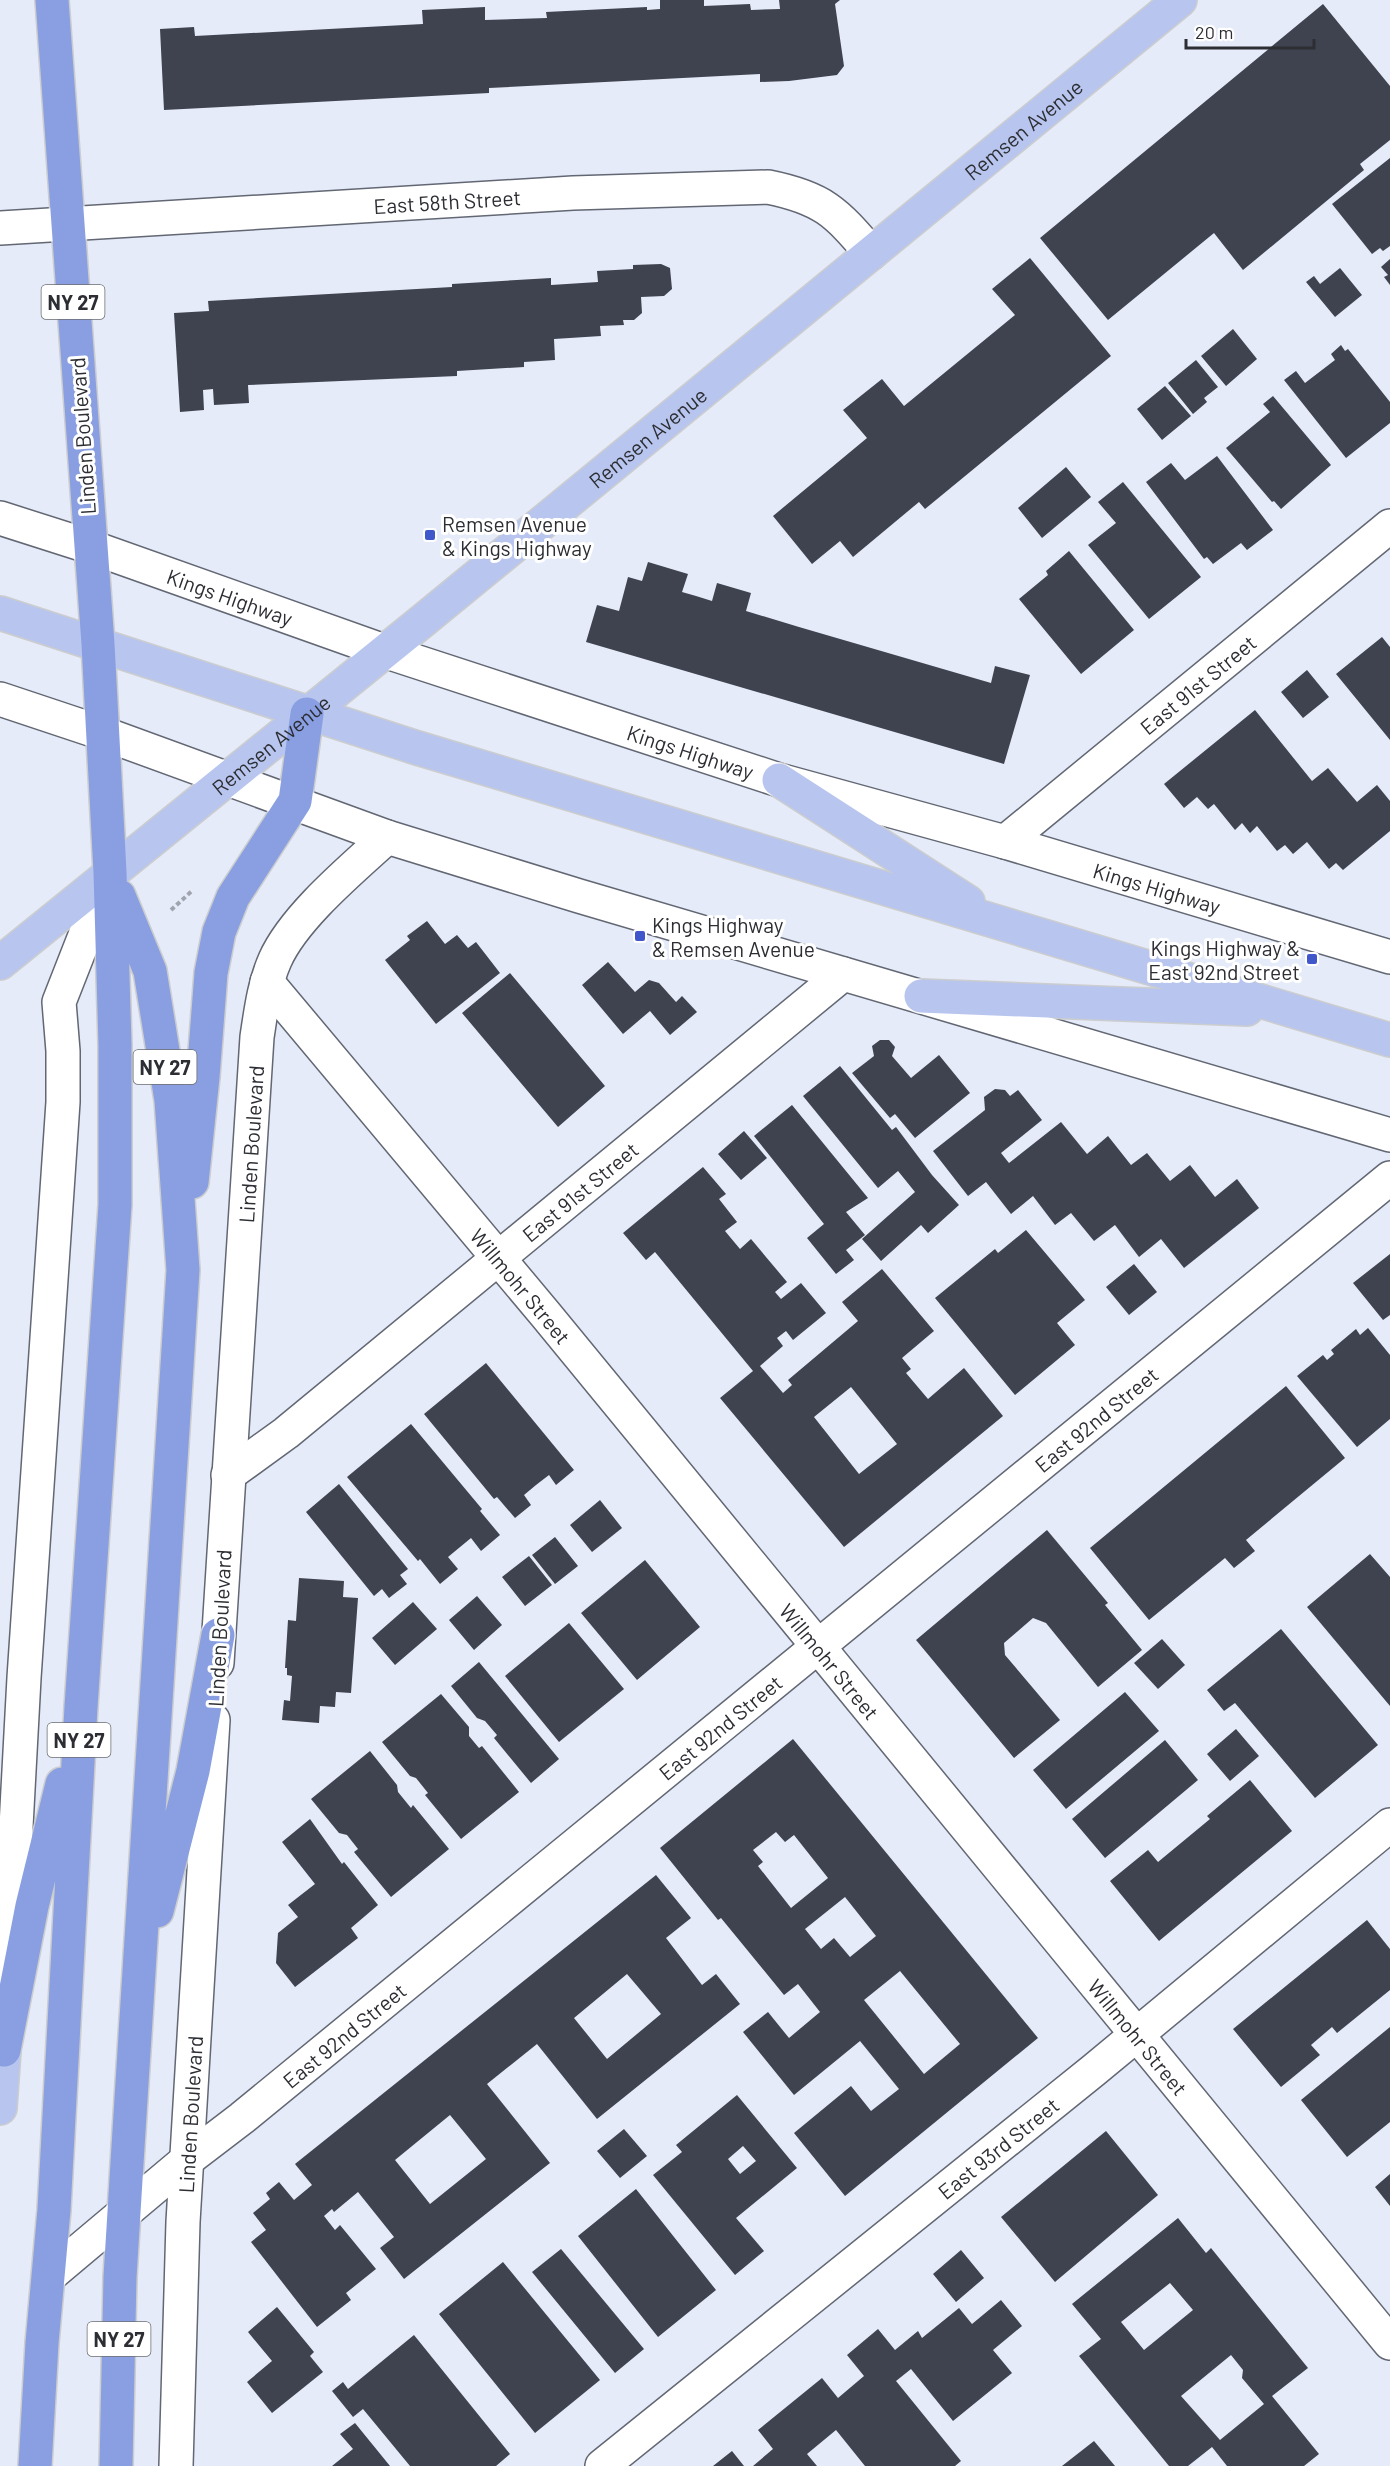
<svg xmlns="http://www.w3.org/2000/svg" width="1390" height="2466" font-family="Barlow,sans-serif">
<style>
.building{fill:#3f434f;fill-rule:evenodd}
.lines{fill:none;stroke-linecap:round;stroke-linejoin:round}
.minor-casing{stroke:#626773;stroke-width:36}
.major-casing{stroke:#cccdce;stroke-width:36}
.highway-casing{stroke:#cccdce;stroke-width:36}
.path{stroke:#a0a4af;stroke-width:4;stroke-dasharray:4.5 3;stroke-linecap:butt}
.minor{stroke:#fff;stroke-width:33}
.major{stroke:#b8c5ee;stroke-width:33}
.highway{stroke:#899fe2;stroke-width:33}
.poi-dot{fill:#3f57ca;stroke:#fff;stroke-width:2}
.labels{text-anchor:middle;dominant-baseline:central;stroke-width:6;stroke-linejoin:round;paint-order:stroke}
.shield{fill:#fff;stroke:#6b6d70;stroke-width:1.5}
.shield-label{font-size:20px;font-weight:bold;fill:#2c2e33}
.street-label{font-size:21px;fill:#2c2e33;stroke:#fff}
.poi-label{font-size:21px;fill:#2c2e33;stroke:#fff;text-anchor:start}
</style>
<rect width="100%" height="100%" fill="#e5ebf9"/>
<path class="building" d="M660,0H704V6L750,4L751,10L780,9L779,0H840L835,4L844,66L837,75L789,81L760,82V74L489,88V93L164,110L160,29L194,27L195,36L423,24L422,10L485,7V20L547,18L546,12L647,7V10L660,9Z
M1323,4L1390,86V140L1360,164L1364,170L1243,270L1214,233L1108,320L1040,238Z
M1390,158V246L1383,251L1380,248L1372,254L1332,204Z
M1030,258L1111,356L925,509L919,502L853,557L840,541L812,564L773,516L867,438L843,410L882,379L904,406L1015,315L992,289Z
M1390,259V285L1384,277L1388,275L1381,267Z
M661,264L670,268L672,289L664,296L641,297L642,313L634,320H623L624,325L600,326L601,336L554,339L555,360L524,362V367L457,371V376L248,385L249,403L214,405L213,389L203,390L204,410L180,412L174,313L209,311L208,301L452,287V284L551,278V285L598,282L597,271L633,269V265Z
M1340,268L1362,295L1335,317L1306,282L1314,276L1320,284Z
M1233,329L1257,359L1226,386L1201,356Z
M1341,345L1345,351L1348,349L1390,402V423L1346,458L1284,380L1296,371L1305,383L1335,360L1331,354Z
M1196,360L1218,387L1204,398L1207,402L1193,414L1168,383Z
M1165,386L1191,416L1162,440L1137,409Z
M1273,396L1331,465L1281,509L1274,501L1272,502L1226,448L1270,412L1263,404Z
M1217,456L1273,530L1247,550L1241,543L1213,564L1207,557L1204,559L1146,482L1171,463L1185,480Z
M1066,467L1091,497L1042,538L1018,508Z
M1123,482L1201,577L1149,619L1088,545L1116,523L1098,502Z
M1069,551L1134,630L1081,674L1019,599L1048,575L1046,571Z
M648,562L688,574L682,592L696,596L712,601L717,583L751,593L746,611L799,627L991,683L995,666L1030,675L1004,764L586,642L597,605L619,611L628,577L642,581Z
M1382,637L1390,647V740L1336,674Z
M1307,670L1329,697L1303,718L1281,692Z
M1255,710L1312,781L1328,768L1357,802L1377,785L1390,801V831L1343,870L1336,863L1329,869L1307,842L1293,854L1285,845L1277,851L1257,826L1250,833L1242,823L1235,830L1214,804L1208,809L1197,797L1184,808L1164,784Z
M427,921L445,944L457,935L468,948L476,942L500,973L436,1024L385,960L410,940L407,936Z
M608,962L635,992L649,980L659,983L676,1002L682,996L697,1012L670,1035L650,1011L623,1034L582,985Z
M510,973L605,1086L558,1127L462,1013Z
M880,1040H889L895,1047L892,1056L911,1078L939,1055L970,1093L915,1138L895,1114L890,1118L852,1073L874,1056L872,1046Z
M840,1066L892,1130L896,1127L932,1175L959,1205L928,1233L921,1225L881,1261L862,1239L915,1192L898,1171L878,1188L803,1096Z
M995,1089L1005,1090L1010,1096L1018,1090L1042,1120L1001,1153L1009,1163L1061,1122L1087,1154L1108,1136L1131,1165L1147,1153L1170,1181L1190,1165L1215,1197L1237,1179L1259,1208L1184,1268L1161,1239L1139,1257L1115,1225L1094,1241L1071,1213L1055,1225L1033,1196L1011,1214L986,1182L968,1196L933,1151L985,1110L984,1097Z
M792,1105L868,1198L846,1212L865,1235L846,1250L854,1260L836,1274L807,1238L824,1224L754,1136Z
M744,1131L767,1158L741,1180L718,1154Z
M703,1167L726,1194L719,1199L737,1222L725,1231L740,1249L751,1239L787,1282L775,1292L781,1299L801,1283L826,1313L793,1340L786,1331L777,1338L783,1346L760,1366L783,1393L792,1385L788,1380L858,1321L842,1302L882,1269L934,1331L902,1358L911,1369L906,1373L928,1399L964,1368L1003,1416L844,1547L720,1398L753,1371L655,1252L646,1260L623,1233ZM851,1387L897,1444L859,1474L814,1417Z
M1026,1230L1085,1300L1057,1323L1075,1345L1015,1395L935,1298L995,1249L998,1253Z
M1390,1254V1315L1383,1320L1353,1283Z
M1134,1264L1157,1292L1129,1315L1106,1287Z
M1368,1328L1390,1355V1419L1357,1447L1297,1376L1323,1355L1327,1360L1334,1354L1331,1350L1356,1329L1360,1335Z
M486,1363L574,1470L556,1485L549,1475L536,1485L524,1495L531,1505L515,1518L497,1497L494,1499L424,1414Z
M1286,1386L1345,1458L1246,1540L1255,1551L1234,1568L1225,1558L1149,1620L1090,1548Z
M411,1424L482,1509L480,1511L500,1535L481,1551L471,1538L448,1557L458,1569L440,1584L420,1559L418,1561L347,1477Z
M339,1484L408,1569L400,1575L407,1584L389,1598L382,1589L374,1596L306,1512Z
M600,1500L622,1528L592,1552L570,1525Z
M1047,1530L1108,1603L1105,1605L1142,1650L1098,1687L1046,1623L1033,1618L1004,1643L1005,1655L1060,1720L1014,1758L916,1640Z
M555,1537L578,1566L555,1584L532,1555Z
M1370,1554L1390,1577V1706L1307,1607Z
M529,1556L552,1585L525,1606L502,1577Z
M645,1560L700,1627L637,1680L581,1613Z
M299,1578L344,1581L343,1597L358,1598L351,1693L336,1692L335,1707L320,1706L319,1723L282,1720L284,1700L290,1701L292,1676L287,1675V1668H285L288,1620L296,1621Z
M477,1596L502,1625L474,1650L449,1620Z
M413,1602L437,1629L395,1665L372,1638Z
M569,1623L624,1689L559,1742L505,1676Z
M1281,1629L1378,1745L1315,1798L1235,1703L1224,1711L1207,1690Z
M1162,1639L1185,1665L1158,1689L1134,1663Z
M479,1662L559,1759L531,1783L494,1738L497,1735L485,1721L477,1718L451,1686Z
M1125,1692L1159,1731L1066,1809L1033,1770Z
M441,1694L469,1727V1736L479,1748L482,1746L519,1792L461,1839L425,1795L428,1793L416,1778L410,1776L382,1742Z
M1236,1729L1259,1756L1230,1781L1207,1754Z
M793,1739L1038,2038L845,2196L794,2133L851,2086L871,2111L899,2089L860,2041L794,2095L743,2032L768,2012L789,2038L820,2012L798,1984L784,1995L721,1918L718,1920L660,1848ZM776,1832L785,1842L794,1835L828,1878L791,1908L758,1866L763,1862L753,1850ZM845,1897L876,1936L850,1957L834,1938L821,1949L805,1929ZM900,1971L960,2044L924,2074L864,2000Z
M1165,1740L1198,1780L1105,1858L1072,1819Z
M370,1751L397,1785L398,1792L411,1808L413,1805L449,1849L391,1897L354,1852L358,1849L347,1835L339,1833L311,1799Z
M1250,1780L1292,1831L1159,1941L1110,1881L1148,1850L1158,1862L1210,1819L1207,1816Z
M310,1819L342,1864L344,1862L378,1905L351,1928L358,1938L295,1987L276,1963L278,1933L298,1917L288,1905L315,1884L282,1842Z
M656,1875L691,1918L666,1938L702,1985L716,1974L740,2004L597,2119L537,2044L487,2084L550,2163L404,2279L380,2248L394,2237L358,2192L334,2212L332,2209L324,2216L335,2230L340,2225L376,2269L346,2293L351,2300L317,2327L251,2242L266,2230L253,2213L270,2199L266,2193L279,2182L294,2200L312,2185L295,2164ZM627,1974L661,2014L607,2059L574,2018ZM450,2115L486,2159L430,2204L395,2160Z
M1367,1920L1390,1949V1990L1337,2033L1332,2027L1311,2045L1320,2055L1281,2087L1233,2029Z
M1390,2027V2122L1347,2157L1301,2100Z
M737,2095L797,2168L736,2218L764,2251L735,2275L653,2175L682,2152L676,2145ZM743,2146L756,2161L740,2174L728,2159Z
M624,2129L647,2156L620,2178L597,2151Z
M1106,2131L1158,2195L1055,2282L1001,2217Z
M1390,2174V2206L1375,2187Z
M636,2189L716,2290L658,2337L578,2236Z
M1178,2218L1206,2253L1211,2248L1308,2368L1272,2396L1319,2454L1304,2466H1227L1212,2447L1188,2466H1169L1079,2356L1101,2339L1072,2304ZM1170,2283L1193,2310L1144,2350L1121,2322ZM1231,2355L1243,2370L1242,2378L1264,2404L1220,2440L1181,2396Z
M561,2249L644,2349L615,2373L532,2272Z
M961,2250L984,2278L956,2302L933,2274Z
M503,2262L600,2380L535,2433L439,2314Z
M1001,2300L1022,2326L993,2350L1012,2373L953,2421L911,2369L896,2381L961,2461L955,2466H865L836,2430L807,2454L817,2466H753L773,2449L758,2430L822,2378L838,2398L864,2376L847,2355L878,2329L895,2350L918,2331L922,2338L959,2308L972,2324Z
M277,2307L314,2352L310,2356L323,2372L272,2413L247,2382L272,2361L248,2332Z
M414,2335L510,2454L496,2466H410L363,2409L353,2417L332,2391L343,2382L348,2389Z
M355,2423L390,2466H332L353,2449L340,2434Z
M1094,2441L1115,2466H1062Z
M732,2451L744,2466H713Z"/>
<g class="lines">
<g class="minor-casing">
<g id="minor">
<path id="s1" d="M0,228L573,193L768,187C823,198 836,212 871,253"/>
<path id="s2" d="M0,518L91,547L384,651L779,780L1005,842L1390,957"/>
<path d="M0,699L102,733L387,837L579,896L1390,1135"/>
<path id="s3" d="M1005,842L1390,526"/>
<path id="s4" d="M267,982L546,1315L1390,2343"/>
<path id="s5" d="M228,1475L286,1433L843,974"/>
<path id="s6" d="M217,1663L257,1037C261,1011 264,985 275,960C294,917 352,869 387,837"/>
<path d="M8,1975L24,1678L63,1102V1051L59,1002L110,872"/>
<path id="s7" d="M49,2276L187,2160L242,2118L1390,1178"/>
<path id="s8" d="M176,2466L183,2222L213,1720"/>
<path id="s9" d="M602,2466L1094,2070L1390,1825"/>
</g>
</g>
<g class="major-casing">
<g id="major">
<path d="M0,613L414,747L1390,1040"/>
<path d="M779,780L968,902"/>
<path id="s10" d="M0,963L420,623L1180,0"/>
<path d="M921,996L1247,1009"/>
<path d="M0,2108L4,2050"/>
</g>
</g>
<g class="highway-casing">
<path id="highway" d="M192,1182L203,1077L211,973L219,932L233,897L295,801L307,714
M157,1911L193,1771L218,1635
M4,2050L32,1906L62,1784
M35,2466L42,2343L54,2210L81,1707L115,1205V1045L110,872L98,644L52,0
M116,2466L120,2277L128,2147L183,1270L171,1100L150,971L119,896"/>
</g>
<path class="path" d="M171,910L193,890"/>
<use href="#minor" class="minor"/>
<use href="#major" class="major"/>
<use href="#highway" class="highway"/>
</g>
<g class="poi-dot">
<rect x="424" y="529" width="12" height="12" rx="3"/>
<rect x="634" y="930" width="12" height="12" rx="3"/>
<rect x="1306" y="953" width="12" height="12" rx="3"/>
</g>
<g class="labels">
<g class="shield">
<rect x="41.5" y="285" width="63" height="34" rx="4.5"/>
<rect x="133.5" y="1050" width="63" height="34" rx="4.5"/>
<rect x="47.5" y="1723" width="63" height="34" rx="4.5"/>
<rect x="87.5" y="2322" width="63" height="34" rx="4.5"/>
</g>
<g class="shield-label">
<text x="73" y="302">NY 27</text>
<text x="165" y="1067">NY 27</text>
<text x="79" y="1740">NY 27</text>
<text x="119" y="2339">NY 27</text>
</g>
<g class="street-label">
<text stroke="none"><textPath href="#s10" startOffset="1320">Remsen Avenue</textPath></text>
<text stroke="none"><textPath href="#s1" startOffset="448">East 58th Street</textPath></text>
<text transform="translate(82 436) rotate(-94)">Linden Boulevard</text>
<text stroke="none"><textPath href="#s10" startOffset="834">Remsen Avenue</textPath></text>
<text stroke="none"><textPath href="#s2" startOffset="243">Kings Highway</textPath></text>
<text stroke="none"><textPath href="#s3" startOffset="249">East 91st Street</textPath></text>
<text stroke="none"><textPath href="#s10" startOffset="348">Remsen Avenue</textPath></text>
<text stroke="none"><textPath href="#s2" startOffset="729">Kings Highway</textPath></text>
<text stroke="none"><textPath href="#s2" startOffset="1215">Kings Highway</textPath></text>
<text stroke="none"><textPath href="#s6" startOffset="520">Linden Boulevard</textPath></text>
<text stroke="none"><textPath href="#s5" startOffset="452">East 91st Street</textPath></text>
<text stroke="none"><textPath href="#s4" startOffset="396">Willmohr Street</textPath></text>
<text stroke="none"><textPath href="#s7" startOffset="1353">East 92nd Street</textPath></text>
<text transform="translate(219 1628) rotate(-87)">Linden Boulevard</text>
<text stroke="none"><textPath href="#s4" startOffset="882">Willmohr Street</textPath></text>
<text stroke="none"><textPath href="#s7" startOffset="867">East 92nd Street</textPath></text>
<text stroke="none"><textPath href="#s7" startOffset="381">East 92nd Street</textPath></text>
<text stroke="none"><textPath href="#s4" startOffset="1368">Willmohr Street</textPath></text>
<text stroke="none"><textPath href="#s8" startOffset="352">Linden Boulevard</textPath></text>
<text stroke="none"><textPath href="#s9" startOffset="508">East 93rd Street</textPath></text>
</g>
<g class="poi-label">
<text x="442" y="523">Remsen Avenue<tspan x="442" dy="24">&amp; Kings Highway</tspan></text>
<text x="652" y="924">Kings Highway<tspan x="652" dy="24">&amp; Remsen Avenue</tspan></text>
<text x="1300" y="947" text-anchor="end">Kings Highway &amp;<tspan x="1300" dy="24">East 92nd Street</tspan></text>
</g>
</g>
<path d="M1186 39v9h128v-9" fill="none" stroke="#2c2e33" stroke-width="3"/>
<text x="1195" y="39" font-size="18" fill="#2c2e33" stroke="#ffffff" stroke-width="4.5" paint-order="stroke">20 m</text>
</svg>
